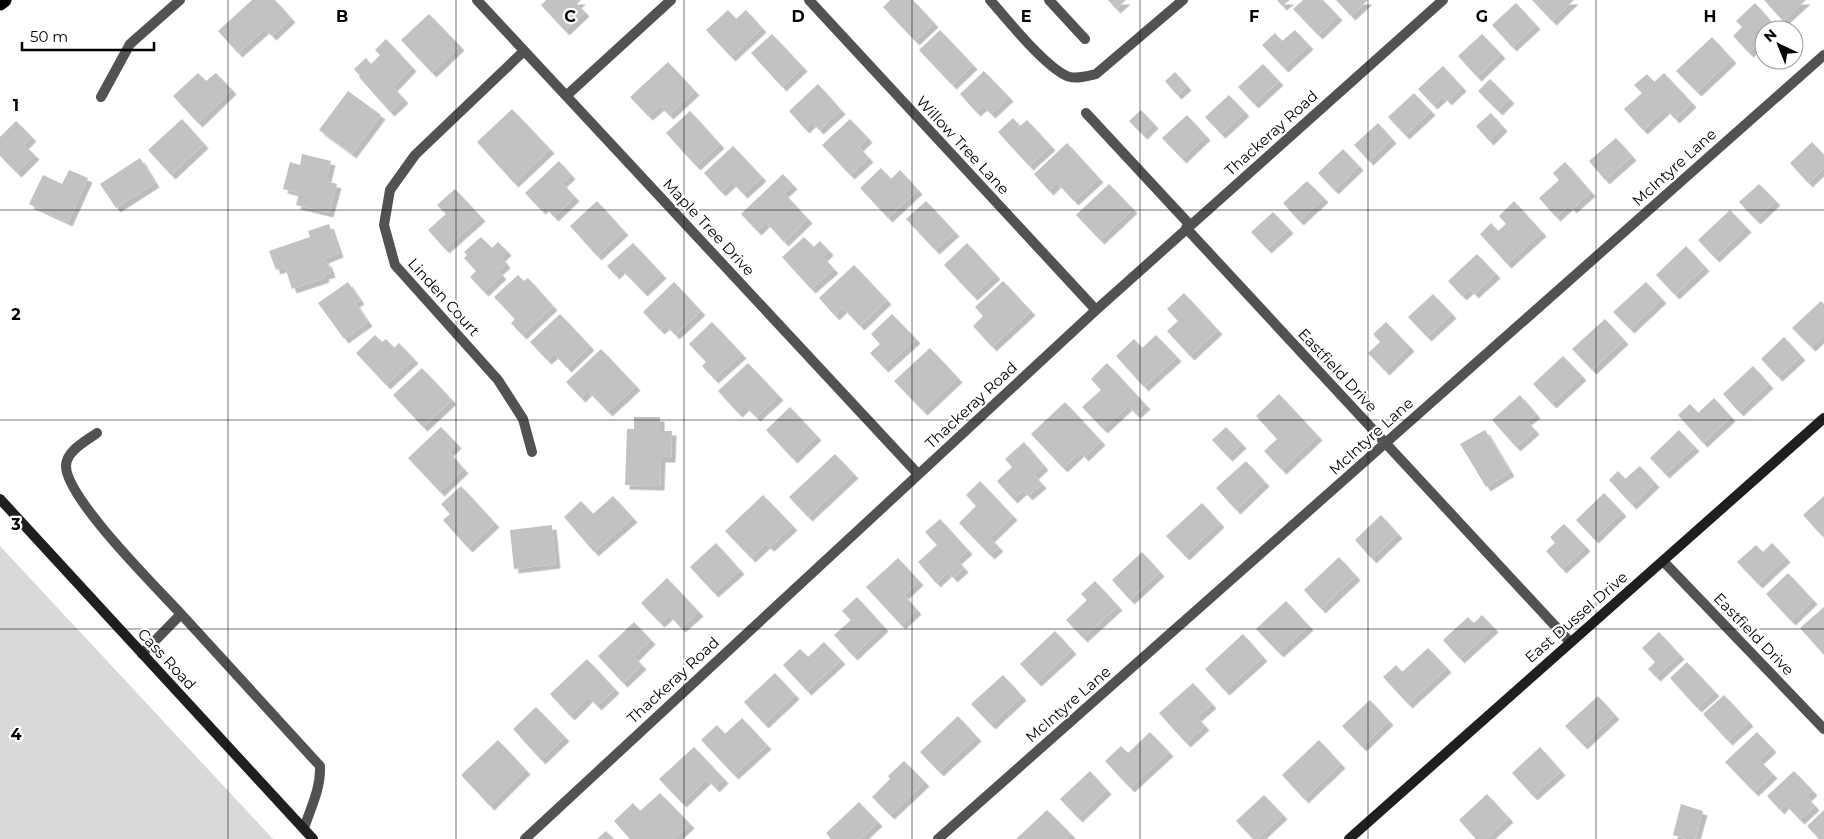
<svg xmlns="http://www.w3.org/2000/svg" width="1824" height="839" font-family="Montserrat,sans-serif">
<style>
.green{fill:#d9d9d9}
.building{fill:#c2c2c2;filter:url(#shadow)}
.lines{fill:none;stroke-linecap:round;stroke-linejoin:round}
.lane{stroke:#525252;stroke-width:10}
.street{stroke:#525252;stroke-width:10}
.secondary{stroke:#1f1f1f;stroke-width:10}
.highway{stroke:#000;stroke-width:15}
.grid{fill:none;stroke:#000;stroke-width:1;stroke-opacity:0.55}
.labels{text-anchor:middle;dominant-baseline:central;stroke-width:4.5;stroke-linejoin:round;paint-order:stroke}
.street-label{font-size:15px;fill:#000;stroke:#fff}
.grid-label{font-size:16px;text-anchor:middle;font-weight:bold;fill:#000;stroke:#fff;stroke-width:4.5;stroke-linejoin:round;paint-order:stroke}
</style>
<defs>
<filter id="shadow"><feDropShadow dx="4.5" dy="4.5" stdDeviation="0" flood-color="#0004"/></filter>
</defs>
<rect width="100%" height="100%" fill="#fff"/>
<path class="green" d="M0,546L273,839H0Z"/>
<path class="building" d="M252,0H275L291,18L272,36L265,29L238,53L218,31Z
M546,0H581L577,4L585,12L565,31L541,5Z
M890,0H913L934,23L915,41L883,7Z
M1108,0H1126L1116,9Z
M1277,0H1290L1282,6Z
M1303,0H1323L1338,16L1318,35L1293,9Z
M1336,0H1368L1351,16Z
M1532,0H1574L1552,21Z
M1764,0H1806L1783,21Z
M1516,3L1536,25L1512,47L1492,25Z
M1755,3L1776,27L1773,30H1764V38L1749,53L1733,36L1742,27L1736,21Z
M728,10L736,19L746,10L762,28L731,57L706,30Z
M429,14L460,46L432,73L401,40Z
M940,30L973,65L952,85L919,50Z
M1295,30L1309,45L1284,68L1262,45L1275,33L1282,41Z
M772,34L803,67L782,87L751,53Z
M1482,34L1501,54L1477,77L1458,56Z
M1712,37L1732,59L1697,92L1676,71Z
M386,39L412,67L393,87L404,99L390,112L359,77L360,76L354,69L366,58L371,64L380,55L375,50Z
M668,62L695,91L669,115L660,106L648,116L630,97Z
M1263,64L1279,81L1254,104L1238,87Z
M1443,66L1462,87L1447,101L1443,96L1433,105L1418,89Z
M984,71L1009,97L991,114L983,106L976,112L960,94Z
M1175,72L1187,86L1177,95L1165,81Z
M198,73L206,81L216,73L232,90L198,123L173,96Z
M1664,73L1692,103L1675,119L1666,109L1643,130L1624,109L1642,93L1634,85L1647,74L1654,82Z
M1490,79L1510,99L1498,111L1478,91Z
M818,84L841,110L819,130L812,122L805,129L789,111Z
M348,91L381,115L352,154L319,130Z
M1414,93L1431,111L1405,135L1388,117Z
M1229,95L1245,112L1221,134L1205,117Z
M512,109L550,149L514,183L477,142Z
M1141,110L1154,124L1143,135L1129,121Z
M690,111L720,144L696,166L666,133Z
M1491,113L1503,127L1489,141L1476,126Z
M1187,115L1206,136L1182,159L1162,138Z
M1013,118L1020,126L1027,120L1051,146L1029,166L998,132Z
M182,119L204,144L171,175L148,150Z
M850,119L868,138L859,147L869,158L850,175L822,145Z
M16,121L32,137L24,145L35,155L17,173L0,156V137Z
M1378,123L1392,139L1369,161L1354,145Z
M1616,138L1632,156L1605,180L1589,161Z
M1812,142L1824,155V168L1808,183L1790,163Z
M1067,143L1099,178L1074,201L1057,183L1049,191L1034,174Z
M733,146L762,177L743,194L732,182L721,192L704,173Z
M1343,149L1359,166L1334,190L1318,173Z
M302,154L331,161L326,181L337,184L329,213L296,205L299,193L283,189L290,162L300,165Z
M140,158L155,183L116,208L100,184Z
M559,161L571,175L562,183L575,197L554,217L545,207L541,210L525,193Z
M1565,162L1591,192L1572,209L1569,205L1556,217L1539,198L1559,180L1553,173Z
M881,168L891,179L900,170L918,190L888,218L860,188Z
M69,170L88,178L68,222L29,204L43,175L62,184Z
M783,174L793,185L784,193L808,219L784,242L766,222L757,231L741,214Z
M1307,181L1324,198L1299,221L1283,203Z
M1109,184L1133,209L1100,240L1076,215Z
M1759,184L1776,201L1756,220L1739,202Z
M455,189L481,217L445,249L428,230L446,214L437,205Z
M597,201L624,231L597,256L570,226Z
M926,201L955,232L935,250L906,219Z
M1514,201L1542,232L1507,264L1480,234L1491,223L1498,231L1506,224L1499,216Z
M1730,210L1747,228L1715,258L1698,240Z
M1273,212L1289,229L1267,249L1251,232Z
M329,224L339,253L324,259L326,263L327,262L331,273L324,275L325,278L292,289L285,267L276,270L269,251L310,237L308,231Z
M481,237L492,248L498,242L507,251L501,257L506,264L498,271L502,275L484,292L470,277L476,271L464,258L467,255L464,252Z
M804,237L814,247L820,241L829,251L823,257L834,269L811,289L782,257Z
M633,243L662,274L643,292L621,269L615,275L607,266Z
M967,243L996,275L973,296L944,265Z
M1686,246L1705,267L1675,295L1656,275Z
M1477,254L1496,274L1474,294L1470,289L1462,296L1448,281Z
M854,265L887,300L860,326L843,308L835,316L819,298Z
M518,275L524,281L528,278L553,306L522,335L511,323L515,319L494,297Z
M1003,281L1031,311L992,347L973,326L983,316L975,307Z
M348,282L360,300L355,303L368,322L344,339L318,303Z
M674,282L701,311L675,335L666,325L660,330L643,312Z
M1646,282L1662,299L1630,329L1613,312Z
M1184,293L1218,330L1190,356L1167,331L1178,321L1167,309Z
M1433,294L1452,314L1427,337L1408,317Z
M1821,301L1824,304V335L1811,347L1792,328Z
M560,314L590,346L567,368L554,354L547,360L530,342Z
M892,314L916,339L884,368L870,353L880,344L871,334Z
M1605,319L1624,340L1592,370L1572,349Z
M712,322L742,354L714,379L702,366L706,362L689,344Z
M1386,322L1410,347L1385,371L1368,353L1380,342L1373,334Z
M375,335L382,342L386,339L394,348L399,343L414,359L386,385L356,353Z
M1156,335L1177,357L1144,387L1116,356L1134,339L1142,348Z
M1784,337L1801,356L1778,377L1761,359Z
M930,348L958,378L923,411L894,381Z
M601,349L636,386L608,412L588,391L581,398L566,382Z
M1563,356L1582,376L1552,404L1533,384Z
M748,363L779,396L756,417L745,406L738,413L718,391Z
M1107,363L1146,405L1136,414L1128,406L1103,429L1082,407L1101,390L1091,379Z
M1753,366L1769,384L1739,412L1723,394Z
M422,368L452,400L423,427L393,395Z
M1279,394L1318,436L1282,470L1264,451L1277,439L1256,416Z
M1520,395L1536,414L1527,421L1535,430L1516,447L1492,420Z
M1714,398L1731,417L1703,443L1678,415L1690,404L1698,413Z
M1065,402L1101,441L1084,457L1080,452L1063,468L1031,434Z
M790,407L817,436L793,459L766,430Z
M634,417H660V431H672L671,458H661L660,486L625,485L627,429H634Z
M441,427L457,444L449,452L464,469L440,492L408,458Z
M1226,427L1242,444L1228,457L1212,440Z
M1485,430L1510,472L1486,487L1460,444Z
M1679,430L1695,447L1665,474L1650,458Z
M1024,442L1044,466L1034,475L1042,484L1028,496L1023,490L1013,499L997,481L1012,467L1005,459Z
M835,454L854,474L808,517L789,497Z
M1246,461L1265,482L1236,510L1216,488Z
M1640,466L1655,483L1632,505L1609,480L1618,471L1625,479Z
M980,481L1013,516L990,538L999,547L990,555L959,523L976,506L966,495Z
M461,486L495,523L468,548L443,520L450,514L441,504Z
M1604,493L1622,512L1594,539L1576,520Z
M763,495L793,526L770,547L766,544L751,558L725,531Z
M613,496L633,518L594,552L564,517L581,501L593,514Z
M1824,496V534L1822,536L1803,515Z
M1202,503L1220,523L1185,556L1166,536Z
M1381,515L1398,534L1372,559L1355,540Z
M940,519L968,550L957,560L964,568L953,578L948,572L936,583L918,562L937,545L925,532Z
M1564,524L1586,547L1562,569L1546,551L1555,543L1550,537Z
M552,525L556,564L514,569L510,530Z
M716,543L740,570L714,593L690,567Z
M1772,543L1786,558L1758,584L1737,562L1756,545L1763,552Z
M1142,552L1160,572L1130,600L1112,580Z
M1339,557L1356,576L1321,609L1304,590Z
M898,558L919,581L904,595L917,610L901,625L866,587Z
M1788,573L1813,600L1791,621L1766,594Z
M667,578L699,612L681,628L669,615L660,623L641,603Z
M1095,581L1118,606L1083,638L1066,620L1087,600L1081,594Z
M857,597L884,627L853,656L834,635L851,620L842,611Z
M1286,601L1309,626L1279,653L1256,629Z
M1824,607V655L1800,628Z
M1482,615L1494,628L1460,659L1443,640L1468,617L1474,623Z
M634,622L651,640L634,657L642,665L623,683L598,656Z
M1055,631L1072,650L1037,682L1020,664Z
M1659,632L1680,655L1656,677L1648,669L1655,662L1642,648Z
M1243,634L1263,657L1225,691L1205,669Z
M824,642L841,660L807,691L783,665L800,649L808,657Z
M1428,648L1447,668L1408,704L1383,677L1396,665L1402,672Z
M587,659L615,689L597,706L589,697L570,716L550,694Z
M1687,662L1715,692L1697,708L1670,678Z
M775,673L795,695L764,724L744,702Z
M1003,675L1022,696L991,725L971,704Z
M1193,683L1212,704L1197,717L1205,726L1186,743L1159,713Z
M1724,695L1749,722L1728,741L1703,714Z
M1598,696L1615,715L1583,745L1565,726Z
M1370,700L1389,721L1362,747L1342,726Z
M536,707L565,737L541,760L513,729Z
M958,716L977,737L939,772L920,752Z
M742,718L767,745L734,775L701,740L717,725L725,734Z
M1150,732L1169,752L1130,788L1105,761L1121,746L1128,753Z
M1757,732L1772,748L1759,760L1773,774L1754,792L1725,762Z
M498,740L526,770L490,806L461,775Z
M1319,740L1341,764L1304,799L1282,775Z
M694,747L724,779L715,788L707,779L682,803L659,779Z
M1540,747L1561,771L1533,796L1512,773Z
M904,761L925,782L890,815L872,797L890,779L888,776Z
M1090,771L1107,790L1078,818L1060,799Z
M1794,771L1813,791L1807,797L1815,806L1800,820L1785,804L1780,810L1767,796Z
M660,793L690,824L674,839H630L614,821L633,803L640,811Z
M1487,794L1509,818L1486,839H1476L1459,820Z
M1264,795L1283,815L1257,839H1253L1236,821Z
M859,802L878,822L860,839H831L826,833Z
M1681,804L1703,811L1695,839H1687L1673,835Z
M1047,810L1071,834L1066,839H1016Z
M1824,810V839H1819L1807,826Z
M606,831L614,839H597Z"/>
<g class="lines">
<path class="lane" d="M1049,0L1085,39
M97,433C86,441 66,451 66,466C66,498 157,588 181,614
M142,654L181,614L320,766C321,788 311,807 304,828"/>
<path class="street" d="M477,0L918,474
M809,0L1096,310
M990,0C1006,18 1049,72 1070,77C1078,79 1088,76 1096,74L1183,0
M524,51L415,155L390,190L384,225L395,265L498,380L523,419L532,452
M566,96L671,0
M101,97L130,44L180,0
M1086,113L1190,225
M1186,228L1570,642
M1663,561L1824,729
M525,839L1096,310L1443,0
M938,839L1824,55"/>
<path class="secondary" d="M0,499L313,839
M1349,839L1824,418"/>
<path class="highway" d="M0,3L4,0"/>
</g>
<path class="grid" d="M228,0V839M456,0V839M684,0V839M912,0V839M1140,0V839M1368,0V839M1596,0V839M0,210H1824M0,420H1824M0,629H1824"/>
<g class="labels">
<g class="street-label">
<text transform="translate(1271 133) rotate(-42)">Thackeray Road</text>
<text transform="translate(963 145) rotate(47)">Willow Tree Lane</text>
<text transform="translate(1674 167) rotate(-42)">McIntyre Lane</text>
<text transform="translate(709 227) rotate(47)">Maple Tree Drive</text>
<text transform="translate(444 297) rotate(48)">Linden Court</text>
<text transform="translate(1338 370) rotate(47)">Eastfield Drive</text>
<text transform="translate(971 405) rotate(-43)">Thackeray Road</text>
<text transform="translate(1371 436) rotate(-42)">McIntyre Lane</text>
<text transform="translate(1576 617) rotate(-41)">East Dussel Drive</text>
<text transform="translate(1754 634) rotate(46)">Eastfield Drive</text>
<text transform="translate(167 659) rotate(47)">Cass Road</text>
<text transform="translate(673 680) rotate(-43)">Thackeray Road</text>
<text transform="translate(1068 704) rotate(-41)">McIntyre Lane</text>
</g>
</g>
<g class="grid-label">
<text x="342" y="22">B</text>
<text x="570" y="22">C</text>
<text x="798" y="22">D</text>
<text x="1026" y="22">E</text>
<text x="1254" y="22">F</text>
<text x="1482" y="22">G</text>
<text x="1710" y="22">H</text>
<text x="16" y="111">1</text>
<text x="16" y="320">2</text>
<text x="16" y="530">3</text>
<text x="16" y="740">4</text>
</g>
<g transform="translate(1779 45) rotate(317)"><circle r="24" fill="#ffffff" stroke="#999999"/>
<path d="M0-4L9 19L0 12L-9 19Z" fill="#000000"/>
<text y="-8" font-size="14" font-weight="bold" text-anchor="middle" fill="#000000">N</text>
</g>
<path d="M22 42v8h132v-8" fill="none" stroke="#000000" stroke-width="2.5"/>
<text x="30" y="42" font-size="15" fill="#000000" stroke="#ffffff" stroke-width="4" paint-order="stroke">50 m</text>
</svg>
